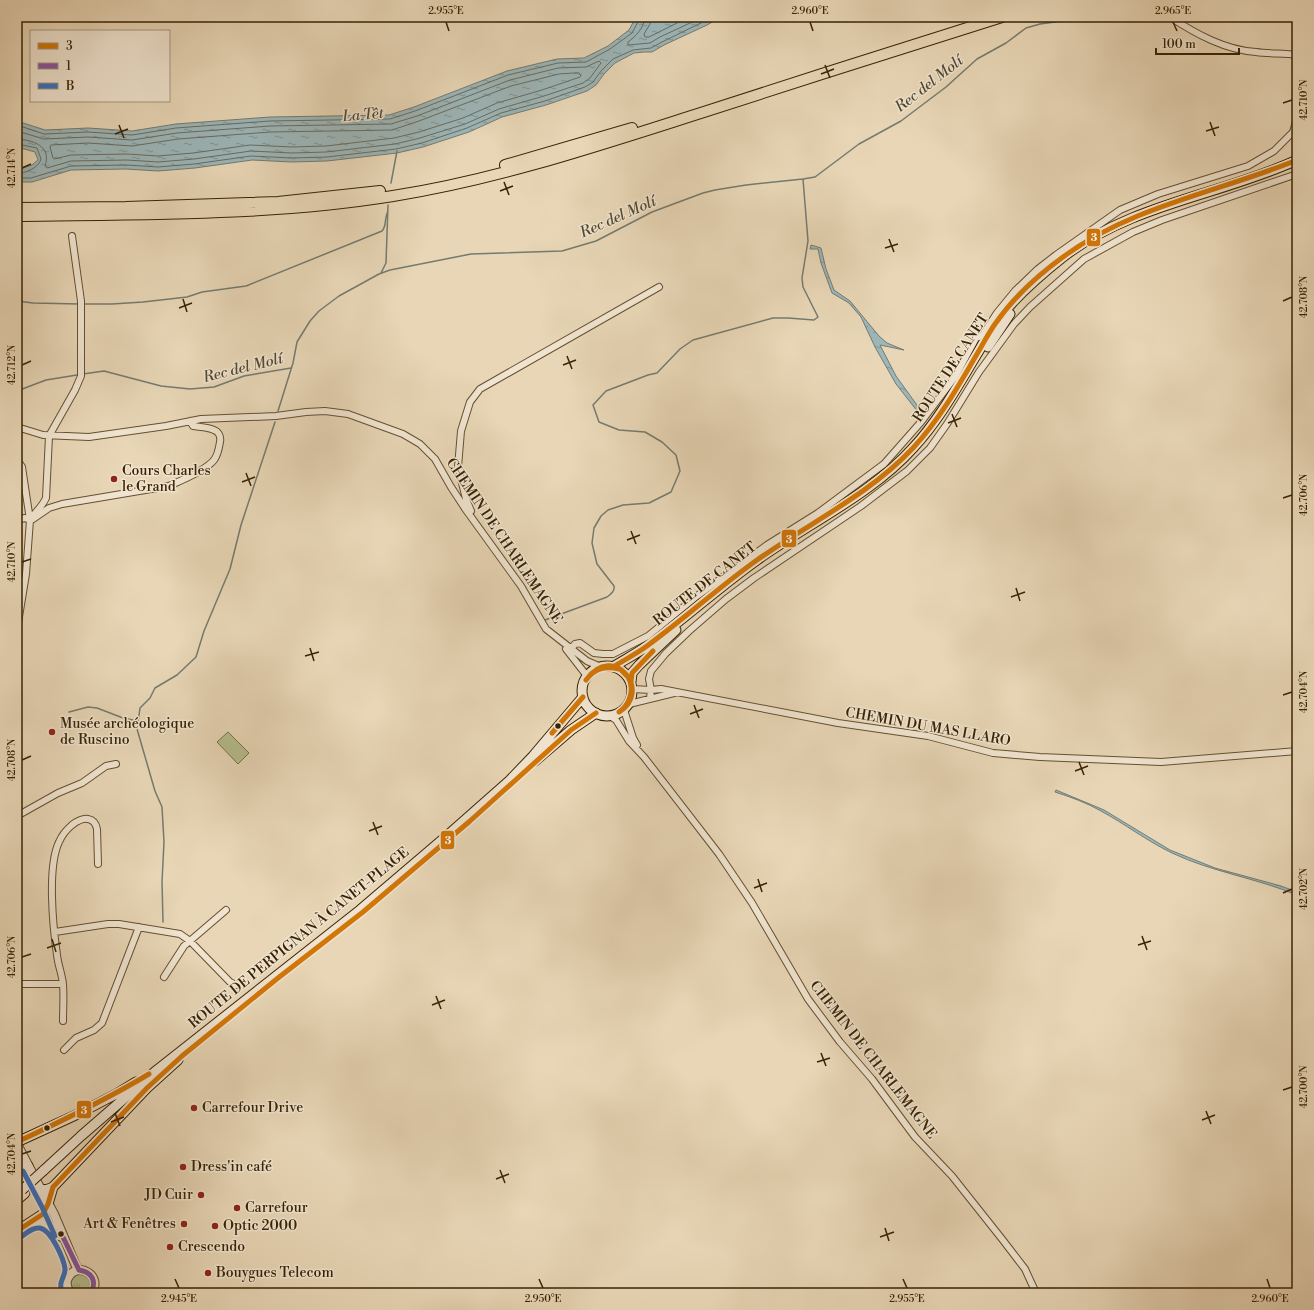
<svg xmlns="http://www.w3.org/2000/svg" width="1314" height="1310" font-family="'Libre Bodoni',serif">
<style>
.grass{fill:url(#grass-tufts);stroke:#777048}
.pitch{fill:#b6be8e;stroke:#777048}
.water{fill:url(#water-ripples);stroke:#747b70}
.lines{fill:none;stroke-linecap:round;stroke-linejoin:round}
.shore{stroke:#6a6c5e;stroke-width:1}
.stream{stroke:#747b70;stroke-width:1.5}
.minor-casing{stroke:#645030;stroke-width:8}
.tertiary-casing{stroke:#645030;stroke-width:10}
.secondary-casing{stroke:#382303;stroke-width:11}
.trunk-casing{stroke:#382303;stroke-width:12}
.minor{stroke:#f0e4d0;stroke-width:6}
.tertiary{stroke:#f0e4d0;stroke-width:8}
.secondary{stroke:#f0e4d0;stroke-width:9}
.trunk{stroke:#e8d6b6;stroke-width:10}
.secondary-bridge-casing{stroke:#382303;stroke-width:11;stroke-linecap:butt}
.secondary-bridge{stroke:#f0e4d0;stroke-width:9}
.bus-1-casing{stroke:#f0e4d0;stroke-width:8}
.bus-2-casing{stroke:#f0e4d0;stroke-width:8}
.bus-3-casing{stroke:#f0e4d0;stroke-width:8}
.bus-1{stroke:#d27608;stroke-width:5}
.bus-2{stroke:#86569e;stroke-width:5}
.bus-3{stroke:#3871c2;stroke-width:5}
.ticks{fill:none;stroke:#382303;stroke-width:1.5}
.poi-dot{fill:#8f2418;stroke:#f0e4d0;stroke-width:1.5}
.bus-dot{fill:#382303;stroke:#f0e4d0;stroke-width:1.5}
.labels{text-anchor:middle;dominant-baseline:central;stroke-width:3;stroke-linejoin:round;paint-order:stroke}
.street-label{font-size:14px;fill:#382303;stroke:#f0e4d0}
.poi-label{font-size:14px;fill:#382303;stroke:#f0e4d0;text-anchor:start}
.water-label{font-size:15px;font-style:italic;fill:#514830;stroke:#f0e4d0}
.line-badge{stroke:#f0e4d0;stroke-width:1.5}
.badge-label{font-size:11px;text-anchor:middle;font-weight:bold;fill:#fff}
.neatline{fill:none;stroke:#382303;stroke-width:1.5}
.ticks-label{font-size:10px;text-anchor:middle;fill:#382303}
</style>
<defs>
<pattern id="grass-tufts" width="24" height="20" patternUnits="userSpaceOnUse"><rect width="24" height="20" fill="#b6be8e"/><path d="M3 7l-1-3M5 7V3M7 7l1-3M15 17l-1-3M17 17v-4M19 17l1-3" fill="none" stroke="#9da379"/></pattern>
<pattern id="water-ripples" width="26" height="14" patternUnits="userSpaceOnUse"><rect width="26" height="14" fill="#9cb6b9"/><path d="M2 4q2-2 4 0t4 0M15 11q2-2 4 0t4 0" fill="none" stroke="#809494"/></pattern>
</defs>
<rect width="100%" height="100%" fill="#e8d6b6"/>
<filter id="stains"><feTurbulence type="fractalNoise" baseFrequency=".005" numOctaves="4"/><feColorMatrix values="0 0 0 0 .2 0 0 0 0 .09 0 0 0 0 .02 0 0 0 .5 -.17"/></filter>
<radialGradient id="worn" r=".72"><stop offset=".6" stop-color="#630" stop-opacity="0"/><stop offset="1" stop-color="#630" stop-opacity=".3"/></radialGradient>
<path class="grass" d="M71,1273L91,1275V1293H70L68,1290Z"/>
<path class="pitch" d="M228,732L249,753L238,764L217,742Z"/>
<path class="water" d="M636,17H658L659,19L664,17H721L707,25L664,45L652,52H644L634,53L615,63L604,74L596,85L587,91L546,105L502,117L469,132L423,147L397,153L327,161L292,162L252,160L195,168L158,171L126,169L71,170L32,182H17V170L32,165L38,160L35,152L17,147V121L45,130L88,128L132,131L176,124L270,117L389,115L414,107L507,71L557,59L584,58L608,46L629,30Z
M811,245L821,248L826,269L834,290L850,301L879,336L887,343L904,350L880,345L896,376L927,419L925,421L896,384L875,347L861,317L849,303L832,293L821,263L818,249H810Z
M1056,790L1104,810L1170,850L1215,868L1281,886L1297,892V895C1256,878 1212,872 1172,853C1147,841 1125,824 1101,811C1087,803 1071,797 1055,792Z"/>
<g class="lines">
<path class="shore" d="M645,17C644,28 636,36 628,42V45L650,43L660,37L703,17
M651,17L650,24L644,34L645,37H649L689,17
M579,73L581,75L580,77L542,90L497,103L463,118L419,132L394,138L326,146L292,147L250,145L193,153L158,156L127,154L71,155L54,159L53,158L50,147L51,145L88,143L132,146L178,139L270,132L392,130L419,121L511,86L559,74Z
M17,125L44,134L88,132L132,135L176,128L270,121L390,119L415,111L508,75L558,63L586,62L610,49L632,33L639,20L640,17
M17,131L44,139L88,137L132,140L177,133L270,126L391,124L417,116L510,80L558,68L586,67L599,61L601,63L590,78L583,83L544,96L499,109L465,124L420,138L395,144L326,152L292,153L251,151L194,159L158,162L127,160L71,161L47,168L45,166C52,146 33,140 17,139
M17,144L37,148L41,159C39,168 25,173 17,174
M17,178H31L71,166L126,165L158,167L194,164L251,156L292,158L327,157L396,149L422,143L467,128L501,113L545,101L585,87L593,82L601,71L613,59L633,50L651,48L662,42L713,17"/>
<path class="stream" d="M391,183L397,151
M381,273L386,263L388,205
M17,301L33,303L79,304
M83,304H112L143,302L187,297L202,292L246,286L382,231C387,226 384,218 388,211
M83,374L104,371L161,386L190,389L214,387L244,376L291,368
M17,391L46,380L77,375
M278,411L293,363L297,342L310,321L319,311L339,296L379,274L390,270L471,254L562,251L596,241L652,212L703,193L715,190L746,185L803,179L815,177L859,144L901,121L946,87L977,59L1006,43L1026,28L1040,24L1092,17
M545,620L607,597C611,594 615,591 614,586L597,564L592,543L594,528L601,516L608,510L623,505L649,503L671,492L680,471L676,455L662,442L645,432L619,430L599,422L593,405L606,391L648,375L657,373L680,349L693,340L773,318H788L814,320L818,317L803,287L802,278L808,241L803,179
M69,712L88,707L97,708L123,718L138,721
M163,922L162,882L164,842L162,807L155,791L137,729L140,708L150,698L155,688L177,675L196,657L204,631L230,569L241,525L275,422"/>
<g class="minor-casing">
<path id="minor" d="M1170,17C1196,34 1225,50 1256,52C1270,54 1284,53 1297,55
M982,336L997,313L1015,291L1038,269L1056,255L1120,210L1158,194L1248,166L1274,151L1293,132L1296,122L1297,104
M17,427L43,435L89,437L166,426L201,419L276,416L306,412L325,411L348,414L403,434L420,444L435,459L451,487L466,510L521,586L546,629L587,661L601,667
M17,464H20L22,467L30,520L26,574L17,629
M471,511L466,499L458,467L461,431L470,402L480,389L659,287
M33,519L49,508L62,504L169,486C182,480 205,471 214,460C218,455 219,448 220,442C221,437 219,432 214,430C208,427 199,427 193,426L190,421
M17,520L25,518L30,520
M30,520C35,512 42,507 46,498L49,436L75,390L81,376V301L72,236
M566,649L587,676
M569,651L575,644L580,643L594,653L603,654H613L648,636L697,596L767,545L818,513L884,464L921,422L955,377L976,338L982,336L986,338
M632,689L651,690L661,689L838,723L928,736L993,753L1040,757L1161,762L1297,751
M650,698L651,690L649,679L651,671L666,653L689,631L726,599L754,578L861,506L882,490L907,471L930,448L947,424L979,372L1014,324L1030,307L1084,259L1133,232L1162,220L1297,174
M629,704L674,693
M624,710L633,738L637,745
M610,716L616,720L629,741L644,757L719,854L752,903L808,999L840,1042L872,1079L915,1137L952,1176L1002,1239L1025,1269L1036,1293
M17,816L58,793L82,783L106,766L116,764
M55,932L108,924H119L180,934L190,941L230,982L236,985
M164,977L184,946L226,910
M17,984H63
M63,1021C63,1009 64,996 63,984C62,974 58,965 57,955C53,927 47,867 59,842C62,835 66,830 72,825C76,822 82,818 88,819C94,820 96,824 97,829L98,864
M64,1050L76,1038L94,1030L102,1023L139,927"/>
</g>
<g class="tertiary-casing">
<path id="tertiary" d="M17,1144L54,1214L76,1266L79,1270
M70,1293C67,1288 65,1283 68,1278C77,1260 104,1276 91,1293"/>
</g>
<g class="secondary-casing">
<path id="secondary" d="M988,347L1010,314
M582 691a25 25 0 1 1 50 0a25 25 0 1 1-50 0Z
M613,667C624,660 636,654 647,646C684,619 719,587 757,560C807,524 872,494 913,448C939,420 957,387 977,354C983,344 988,334 995,324C1013,298 1039,276 1063,257C1131,204 1221,195 1297,160
M631,682L632,673L639,665L676,630
M535,761L571,730L596,713
M17,1142L78,1114L118,1093L136,1082
M17,1161L28,1166
M43,1171L81,1136L157,1070L360,910L448,835L510,780L533,756L583,697
M34,1188L46,1190L53,1187L147,1088L178,1060
M17,1200L25,1193
M33,1221C48,1221 51,1225 60,1236
M17,1231L43,1214L48,1204L53,1187"/>
</g>
<g class="trunk-casing">
<path id="trunk" d="M505,165L632,128
M17,208L126,207L278,202L380,191
M17,216C143,214 268,216 393,196C500,179 603,144 707,111C805,79 904,48 1002,17"/>
</g>
<use href="#minor" class="minor"/>
<use href="#tertiary" class="tertiary"/>
<use href="#secondary" class="secondary"/>
<use href="#trunk" class="trunk"/>
<g class="secondary-bridge-casing">
<path id="secondary-bridge" d="M22,1190L43,1171"/>
</g>
<use href="#secondary-bridge" class="secondary-bridge"/>
<g class="bus-1-casing">
<path id="bus-1" d="M613,667C624,660 636,654 647,646C684,619 719,587 757,560C809,523 869,495 913,448C939,420 958,387 977,354C983,344 988,334 995,324C1013,298 1038,275 1063,257C1132,206 1219,192 1297,160
M586,680C614,641 653,692 619,712
M586,680C595,668 605,666 619,669
M631,682L632,673L653,651
M619,712C630,705 635,688 628,677C626,675 623,672 621,670
M552,733L583,697
M17,1142C62,1121 106,1100 149,1074
M17,1231L43,1214L48,1204L53,1187L147,1088L182,1056L278,978L363,912L470,821L571,730L596,713"/>
</g>
<g class="bus-2-casing">
<path id="bus-2" d="M61,1233L79,1270
M79,1270C92,1272 97,1281 91,1293"/>
</g>
<g class="bus-3-casing">
<path id="bus-3" d="M17,1169L23,1171L42,1207L55,1236
M21,1237C27,1233 32,1227 40,1228C51,1230 64,1259 65,1269C65,1278 58,1280 62,1293"/>
</g>
<use href="#bus-1" class="bus-1"/>
<use href="#bus-2" class="bus-2"/>
<use href="#bus-3" class="bus-3"/>
</g>
<path class="ticks" d="M446,22L449,31M810,22L813,31M1173,22L1177,31M825,65L830,78M821,74L834,69M1283,103L1292,100M1210,122L1215,136M119,125L124,138M1206,131L1219,127M115,134L128,129M22,168L31,164M504,182L509,195M500,191L513,186M889,239L894,252M885,248L898,244M183,299L187,312M1283,301L1292,297M179,308L192,303M567,356L572,369M22,365L31,361M563,365L576,360M952,414L957,427M948,423L961,418M246,473L251,486M242,482L255,477M1283,498L1292,495M631,531L636,544M627,540L640,535M22,562L31,559M1016,588L1020,601M1011,597L1025,592M310,648L314,661M305,656L319,652M1283,695L1292,692M694,705L699,718M690,714L703,709M22,760L31,756M1079,762L1084,775M1075,771L1088,766M373,822L378,835M369,831L382,826M758,879L762,892M754,888L767,883M1283,893L1292,889M1142,936L1147,950M52,939L56,952M1138,945L1151,941M47,948L61,943M22,957L31,954M436,996L441,1009M432,1005L445,1000M821,1053L826,1066M817,1062L830,1058M1283,1090L1292,1087M1206,1111L1211,1124M115,1113L120,1126M1202,1120L1215,1115M111,1122L124,1117M22,1154L31,1151M500,1170L505,1183M496,1179L509,1174M885,1228L889,1241M880,1237L894,1232M175,1279L179,1288M539,1279L543,1288M903,1279L907,1288M1267,1279L1270,1288"/>
<g class="poi-dot">
<circle cx="114" cy="479" r="4"/>
<circle cx="52" cy="732" r="4"/>
<circle cx="194" cy="1108" r="4"/>
<circle cx="183" cy="1167" r="4"/>
<circle cx="201" cy="1195" r="4"/>
<circle cx="237" cy="1208" r="4"/>
<circle cx="184" cy="1224" r="4"/>
<circle cx="215" cy="1226" r="4"/>
<circle cx="170" cy="1247" r="4"/>
<circle cx="208" cy="1273" r="4"/>
</g>
<g class="bus-dot">
<circle cx="558" cy="726" r="3.5"/>
<circle cx="47" cy="1128" r="3.5"/>
<circle cx="61" cy="1234" r="3.5"/>
</g>
<g class="labels">
<g class="street-label">
<text transform="translate(951 368) rotate(-57)">ROUTE DE CANET</text>
<text transform="translate(504 541) rotate(56)">CHEMIN DE CHARLEMAGNE</text>
<text transform="translate(705 584) rotate(-38)">ROUTE DE CANET</text>
<text transform="translate(928 727) rotate(10)">CHEMIN DU MAS LLARO</text>
<text transform="translate(299 938) rotate(-39)">ROUTE DE PERPIGNAN À CANET-PLAGE</text>
<text transform="translate(873 1060) rotate(52)">CHEMIN DE CHARLEMAGNE</text>
</g>
<g class="poi-label">
<text x="122" y="471">Cours Charles<tspan x="122" dy="16">le Grand</tspan></text>
<text x="60" y="724">Musée archéologique<tspan x="60" dy="16">de Ruscino</tspan></text>
<text x="202" y="1108">Carrefour Drive</text>
<text x="191" y="1167">Dress'in café</text>
<text x="193" y="1195" text-anchor="end">JD Cuir</text>
<text x="245" y="1208">Carrefour</text>
<text x="176" y="1224" text-anchor="end">Art &amp; Fenêtres</text>
<text x="223" y="1226">Optic 2000</text>
<text x="178" y="1247">Crescendo</text>
<text x="216" y="1273">Bouygues Telecom</text>
</g>
<g class="water-label">
<text transform="translate(929 84) rotate(-38)">Rec del Molí</text>
<text transform="translate(363 115) rotate(-5)">La Têt</text>
<text transform="translate(618 217) rotate(-24)">Rec del Molí</text>
<text transform="translate(243 368) rotate(-14)">Rec del Molí</text>
</g>
</g>
<g class="line-badge">
<rect x="1086" y="228" width="15" height="19" rx="4" fill="#d27608"/>
<rect x="781" y="529" width="16" height="19" rx="4" fill="#d27608"/>
<rect x="440" y="830" width="15" height="20" rx="4" fill="#d27608"/>
<rect x="76" y="1100" width="16" height="19" rx="4" fill="#d27608"/>
</g>
<g class="badge-label">
<text x="1094" y="241">3</text>
<text x="789" y="543">3</text>
<text x="448" y="844">3</text>
<text x="84" y="1114">3</text>
</g>
<rect width="1314" height="1310" fill="none" stroke="#e8d6b6" stroke-width="44"/>
<rect x="30" y="30" width="140" height="72" fill="#f0e4d0" stroke="#a6977e"/>
<rect x="38" y="43" width="20" height="6" fill="#d27608" stroke="#a6977e"/>
<text x="66" y="50" font-size="12" fill="#382303">3</text>
<rect x="38" y="63" width="20" height="6" fill="#86569e" stroke="#a6977e"/>
<text x="66" y="70" font-size="12" fill="#382303">1</text>
<rect x="38" y="83" width="20" height="6" fill="#3871c2" stroke="#a6977e"/>
<text x="66" y="90" font-size="12" fill="#382303">B</text>
<path d="M1156 48v6h83v-6" fill="none" stroke="#382303" stroke-width="2"/>
<text x="1162" y="48" font-size="12" fill="#382303" stroke="#f0e4d0" stroke-width="3" paint-order="stroke">100 m</text>
<rect x="22" y="22" width="1270" height="1266" class="neatline"/>
<g class="ticks-label">
<text x="446" y="14">2.955°E</text>
<text x="810" y="14">2.960°E</text>
<text x="1173" y="14">2.965°E</text>
<text transform="translate(1303 100) rotate(-90)" y="4">42.710°N</text>
<text transform="translate(11 168) rotate(-90)" y="4">42.714°N</text>
<text transform="translate(1303 297) rotate(-90)" y="4">42.708°N</text>
<text transform="translate(11 365) rotate(-90)" y="4">42.712°N</text>
<text transform="translate(1303 495) rotate(-90)" y="4">42.706°N</text>
<text transform="translate(11 562) rotate(-90)" y="4">42.710°N</text>
<text transform="translate(1303 692) rotate(-90)" y="4">42.704°N</text>
<text transform="translate(11 760) rotate(-90)" y="4">42.708°N</text>
<text transform="translate(1303 889) rotate(-90)" y="4">42.702°N</text>
<text transform="translate(11 957) rotate(-90)" y="4">42.706°N</text>
<text transform="translate(1303 1087) rotate(-90)" y="4">42.700°N</text>
<text transform="translate(11 1154) rotate(-90)" y="4">42.704°N</text>
<text x="179" y="1302">2.945°E</text>
<text x="543" y="1302">2.950°E</text>
<text x="907" y="1302">2.955°E</text>
<text x="1270" y="1302">2.960°E</text>
</g>
<rect width="100%" height="100%" filter="url(#stains)"/>
<rect width="100%" height="100%" fill="url(#worn)"/>
</svg>
